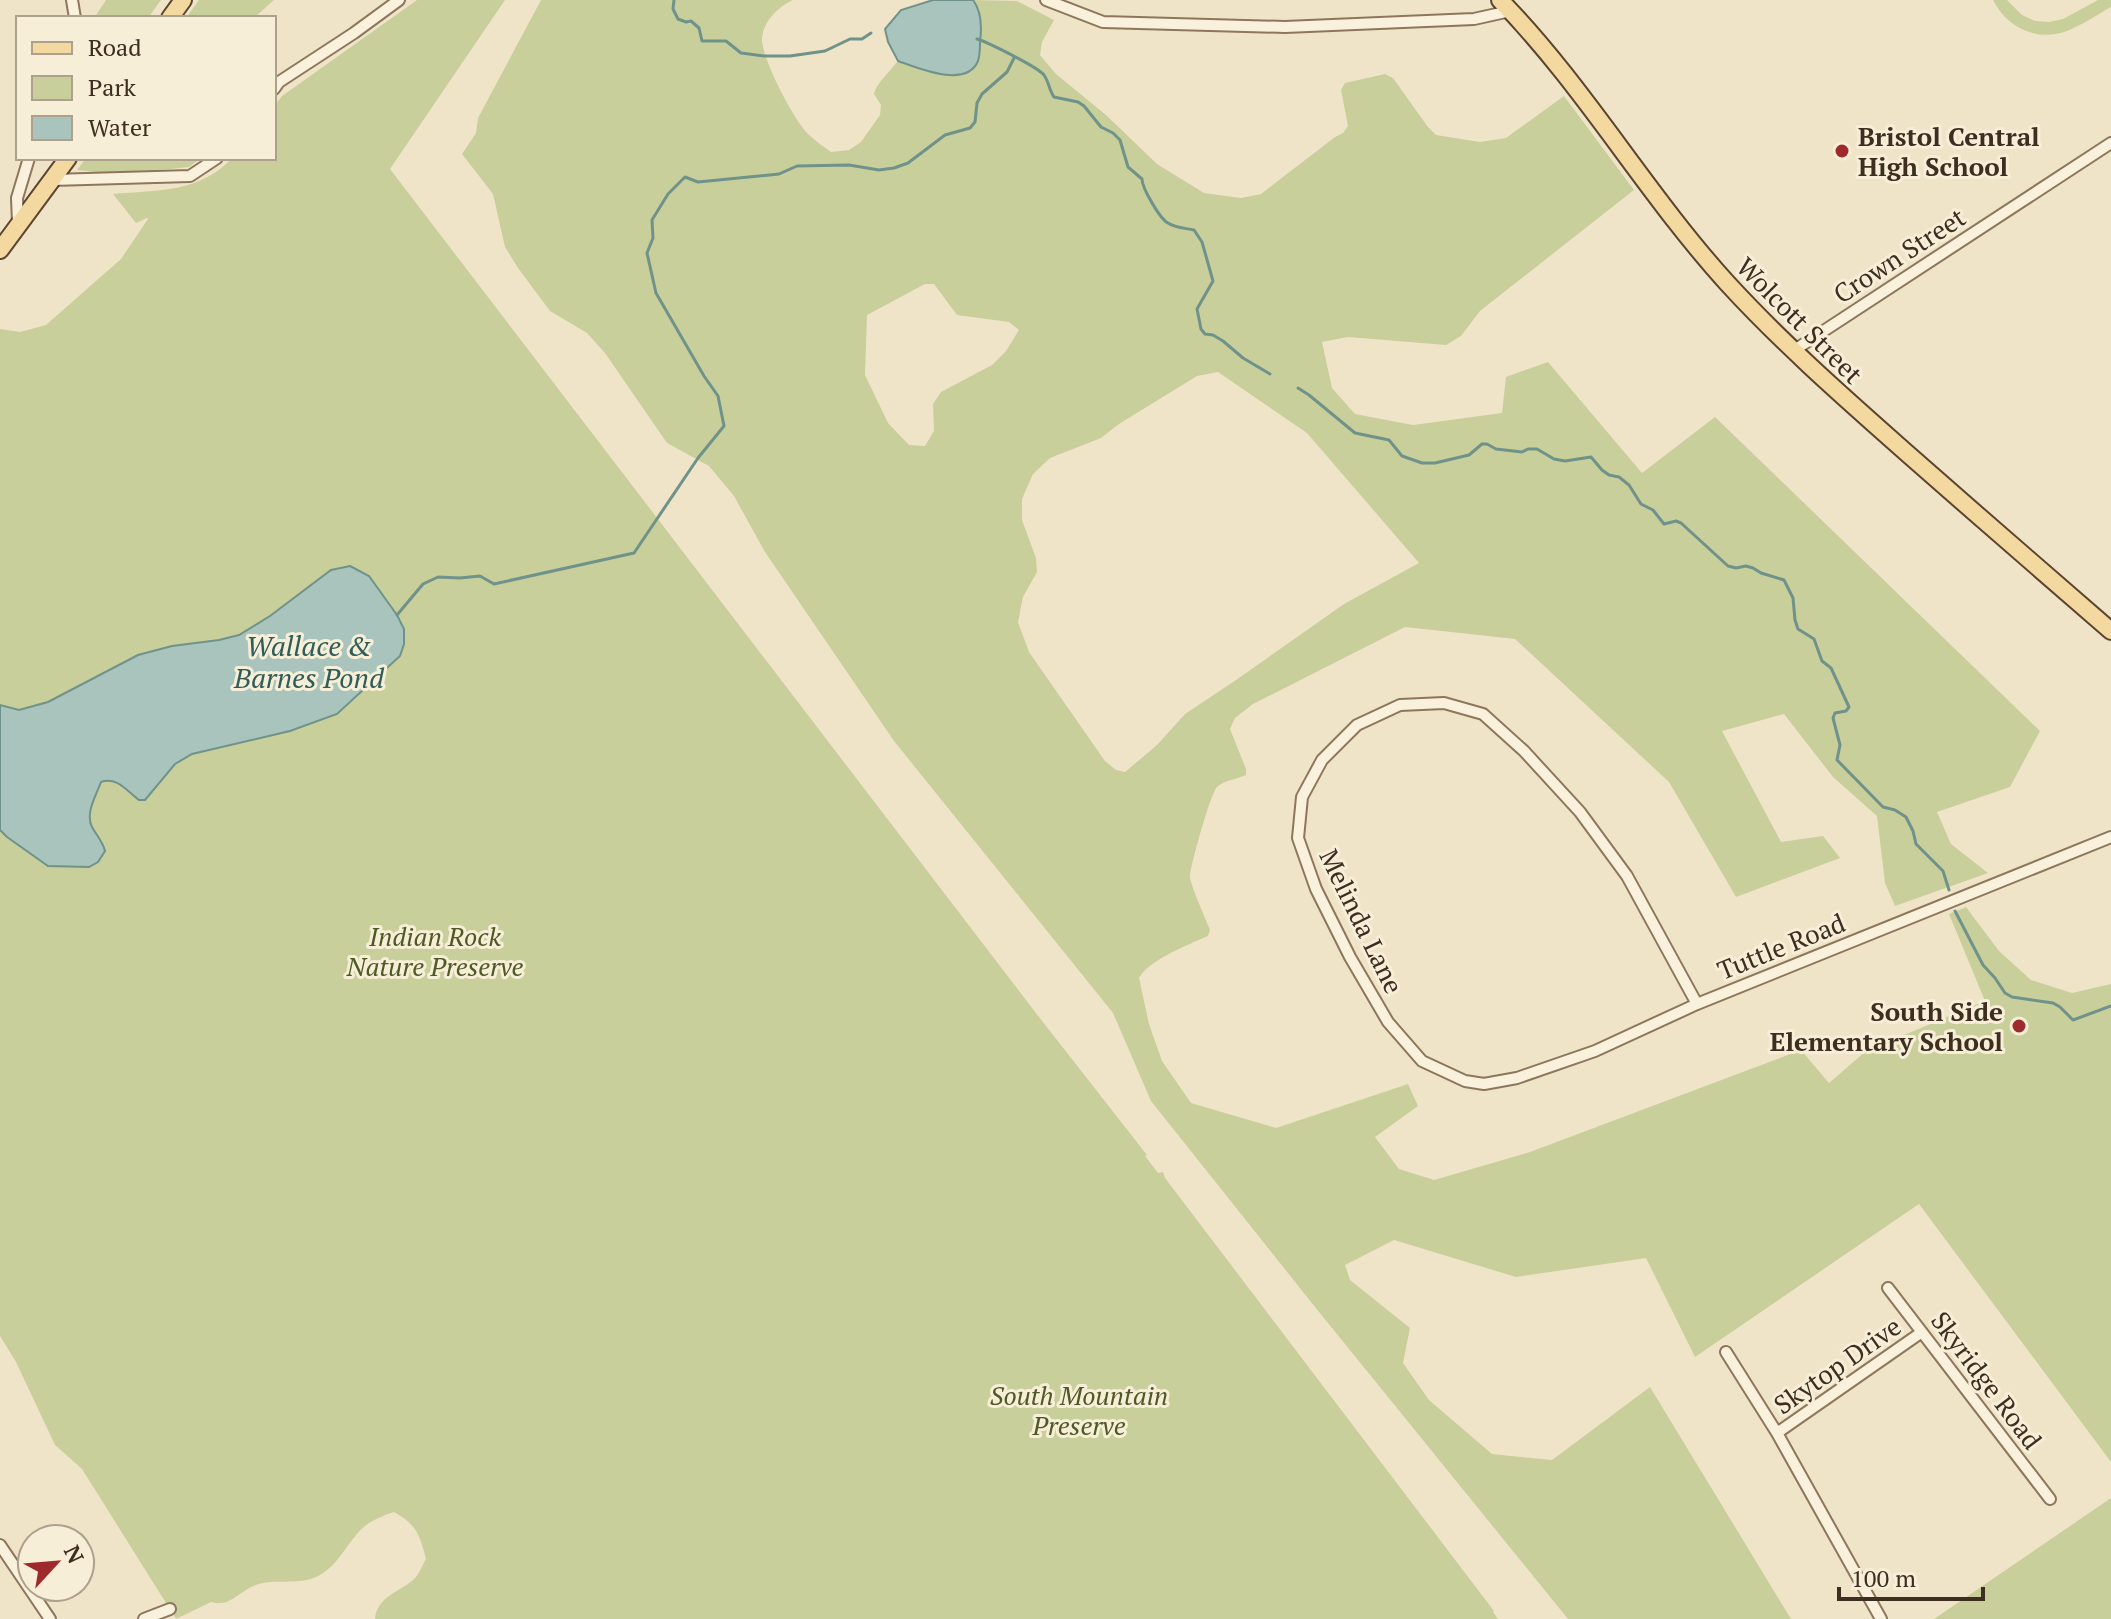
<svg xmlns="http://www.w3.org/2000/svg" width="2111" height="1619" font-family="'PT Serif',serif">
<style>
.green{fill:#c9cf9b;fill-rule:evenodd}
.water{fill:#a9c4bc;stroke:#6f938a;stroke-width:2}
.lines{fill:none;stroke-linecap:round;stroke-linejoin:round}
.stream{stroke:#6f938a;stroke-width:3}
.minor-casing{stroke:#8d765c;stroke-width:14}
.primary-casing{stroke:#5b4430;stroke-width:20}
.minor{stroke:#faf1dc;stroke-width:10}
.primary{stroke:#f3d9a0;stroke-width:16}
.poi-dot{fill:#9e2a2b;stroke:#f7eed8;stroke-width:3}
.labels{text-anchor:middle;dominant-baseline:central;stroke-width:6;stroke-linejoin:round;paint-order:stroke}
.poi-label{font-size:26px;font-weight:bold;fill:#3d2e20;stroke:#f7eed8;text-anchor:start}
.street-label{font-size:26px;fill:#3d2e20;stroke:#f7eed8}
.park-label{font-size:26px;font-style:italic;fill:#4d5a26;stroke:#f7eed8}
.water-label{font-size:28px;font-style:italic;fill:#2f5d5a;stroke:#f7eed8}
</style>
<rect width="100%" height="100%" fill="#f0e4c8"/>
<path class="green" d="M106,0H161L148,18H94Z
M199,0H274L254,18H186Z
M417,0H505L390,169L1039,1017L1147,1155L1145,1156L1158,1173L1163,1172L1165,1178L1494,1611L1493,1612L1498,1619H375C377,1595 402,1592 416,1577C420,1572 423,1564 426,1559C420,1535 416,1524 394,1512C385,1515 372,1520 365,1526C348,1540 339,1566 318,1576C298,1586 274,1578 256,1585C239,1591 230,1608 211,1602L176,1619L82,1469L55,1445L16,1362L0,1336V329L20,332L46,325L121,259L148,219L147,218L136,223L113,194C157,190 200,193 232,158H274V106L282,96Z
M541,0H793C779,6 764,21 762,37C760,56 793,118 807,133C814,140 823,146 831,152L849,150L861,142L880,115L881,105L874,94C876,84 891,70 898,61L924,71L979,59L981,27L975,2L973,0L1017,1L1054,20L1042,42L1040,55L1056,74L1106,115L1157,164L1204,193L1241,198L1261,194L1335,137L1343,133L1348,126L1341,90L1345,83L1385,74L1393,78L1428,127L1436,135L1480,142L1506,138L1564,96L1634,190L1480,311L1461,336L1446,345L1348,337L1322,342L1332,388L1355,414L1413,425L1502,413L1506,377L1548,362L1642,473L1715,417L2040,731L2010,787L1937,812L1951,844L1988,873L1895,906L1885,883L1877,816L1833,777L1784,714L1722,731L1781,842L1823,836L1840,858L1736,897L1669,782L1515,639L1405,627L1253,704L1235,718L1230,729L1246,769V775C1236,780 1226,779 1217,787C1211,792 1190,867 1190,877C1191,887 1206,919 1210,930L1208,936C1188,945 1150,959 1139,978L1149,1024L1162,1061L1191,1103L1276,1128L1408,1084L1418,1106L1375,1137L1399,1169L1434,1180L1530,1152L1801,1050L1829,1083L1866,1051L1985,1001L1949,914L1966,907L1999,951L2031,980L2072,993L2111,984V1462L1919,1204L1695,1357L1646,1258L1516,1277L1394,1240L1345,1265L1350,1280L1410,1328L1403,1363L1429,1400L1492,1454L1552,1460L1650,1387L1791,1619H1568L1315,1307L1151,1101L1113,1013L894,741L765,552L734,496L709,466L667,443L605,353L587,333L550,311L518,268L505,247L493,194L462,154L476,133L478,118ZM925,284H934L957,315L1009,322L1019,330L1006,351L992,365L941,392L933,404L934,431L925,446L909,445L888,423L865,375L867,315ZM1218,372L1307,433L1419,563L1344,604L1236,680L1185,714L1157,745L1125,772L1116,770L1105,761L1029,652L1018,622L1023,597L1037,572L1036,558L1022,520V499L1033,474L1050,458L1101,438L1119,424L1197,376Z
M1993,0H2007L2022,15L2035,21L2049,22L2063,19L2098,0H2111V7C2097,15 2082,25 2067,31C2037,42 2007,28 1993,0Z
M86,158H198L197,161L189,167L171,169L106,173L77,170Z
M2111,1498V1619H1934Z"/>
<path class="water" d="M933,0H973C982,12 982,27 980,42C980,48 980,55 978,61C966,89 918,68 898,61L888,42L885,29L901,10Z
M350,566L369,576L397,615L404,629V644L400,656L337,714L290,731L192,754L175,764L145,800H139C127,791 116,776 101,782C96,796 85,813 92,827C97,836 103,842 105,851L98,862L89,867L48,866L7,837L0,830V705L19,710L48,702L138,655L172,646L219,640L239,635L270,616L331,570Z"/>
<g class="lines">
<path class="stream" d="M674,0L673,9L678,19L686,22L691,21L699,28L702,41H726L741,53L764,56H790L825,51L850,39H862L871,33
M977,39C987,42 1038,67 1044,75C1049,82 1049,90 1054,97L1078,102L1084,106L1101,127L1113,133L1120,140L1128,167L1142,179C1142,188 1160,219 1168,223C1175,228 1185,228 1194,230L1202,242L1213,281L1197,309L1201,329L1205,334L1213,335L1223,341L1243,358L1270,374
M1298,388L1309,395L1355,433L1389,440L1402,456L1422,463H1435L1469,455L1482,444H1487L1496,449L1522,452L1528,449H1537L1554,459L1565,461L1591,457L1602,470L1609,475L1619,477L1629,485L1641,504L1653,510L1664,524L1676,521L1681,523L1728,566L1736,568L1746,566L1753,568L1761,573L1784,580L1793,598L1795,620L1798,629L1814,639L1822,661L1831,668L1849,707L1846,711L1835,713L1833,718L1840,745L1837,760L1883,807L1895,810L1906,817L1913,831L1916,844L1943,871L1949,890
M397,615L423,584L438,577L460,578L480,576L494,584L634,553L698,458L724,426L718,396L704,376L656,293L647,253L653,238L652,220L668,194L685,177L698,182L779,174L797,166L849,165L879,170L894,168L908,163L945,135L970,128L975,122L977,103L982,94L1007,72L1014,58
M1955,911L1983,965L1995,978L2005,993L2012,997L2053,1003L2060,1007L2073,1020L2111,1006"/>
<g class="minor-casing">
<path id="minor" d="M72,0L75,18
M1046,0L1103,22L1285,27L1474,19L1510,11
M274,89L279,82L354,33L399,0
M52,180L190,176L217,158
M18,223L17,198L29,158
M1793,351L2111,143
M1697,1004L1627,876L1580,812L1524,751L1483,714L1444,703L1400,705L1357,725L1322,760L1302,797L1298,838L1316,889L1350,957L1388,1022L1422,1061L1465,1081L1484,1084L1517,1078L1595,1051L1697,1004L2111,837
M1888,1288L2050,1499
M1726,1352L1777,1433L1881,1619
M1777,1433L1922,1332
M0,1545L50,1619
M144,1619L170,1609"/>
</g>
<g class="primary-casing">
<path id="primary" d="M1500,0C1585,87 1646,194 1728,284C1785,346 1847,400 1909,455C1976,514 2044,573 2111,631
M170,18L183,0
M0,250L68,158"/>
</g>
<use href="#minor" class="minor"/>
<use href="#primary" class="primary"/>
</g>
<g class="poi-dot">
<circle cx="1842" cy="151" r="8"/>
<circle cx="2019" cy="1026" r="8"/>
</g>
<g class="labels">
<g class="poi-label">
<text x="1858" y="136">Bristol Central<tspan x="1858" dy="30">High School</tspan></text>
<text x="2003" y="1011" text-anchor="end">South Side<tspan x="2003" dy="30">Elementary School</tspan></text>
</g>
<g class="street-label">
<text transform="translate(1899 255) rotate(-33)">Crown Street</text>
<text transform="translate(1800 320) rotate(45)">Wolcott Street</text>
<text transform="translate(1362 921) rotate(64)">Melinda Lane</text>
<text transform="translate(1781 946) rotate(-22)">Tuttle Road</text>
<text transform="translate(1837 1365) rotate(-35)">Skytop Drive</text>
<text transform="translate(1987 1380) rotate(53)">Skyridge Road</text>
</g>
<g class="park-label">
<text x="435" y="936">Indian Rock<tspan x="435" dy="30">Nature Preserve</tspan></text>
<text x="1079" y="1395">South Mountain<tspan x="1079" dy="30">Preserve</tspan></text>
</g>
<g class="water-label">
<text x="309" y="645">Wallace &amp;<tspan x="309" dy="32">Barnes Pond</tspan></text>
</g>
</g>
<rect x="16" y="16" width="260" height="144" fill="#f7eed8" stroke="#ada18e" stroke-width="2"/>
<rect x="32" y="42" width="40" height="12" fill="#f3d9a0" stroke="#ada18e" stroke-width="2"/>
<text x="88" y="56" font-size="24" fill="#3d2e20">Road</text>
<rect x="32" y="76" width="40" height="24" fill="#c9cf9b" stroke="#ada18e" stroke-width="2"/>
<text x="88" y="96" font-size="24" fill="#3d2e20">Park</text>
<rect x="32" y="116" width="40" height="24" fill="#a9c4bc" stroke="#ada18e" stroke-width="2"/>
<text x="88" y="136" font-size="24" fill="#3d2e20">Water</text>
<g transform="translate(56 1563) rotate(64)"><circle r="38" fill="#f7eed8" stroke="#ada18e" stroke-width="2"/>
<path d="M0-6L14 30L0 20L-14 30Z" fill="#9e2a2b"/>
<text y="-12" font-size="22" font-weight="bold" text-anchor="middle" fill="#3d2e20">N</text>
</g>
<path d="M1839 1587v12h144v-12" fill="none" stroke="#3d2e20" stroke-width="4"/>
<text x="1851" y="1587" font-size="24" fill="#3d2e20" stroke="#f7eed8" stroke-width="6" paint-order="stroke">100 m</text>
</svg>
